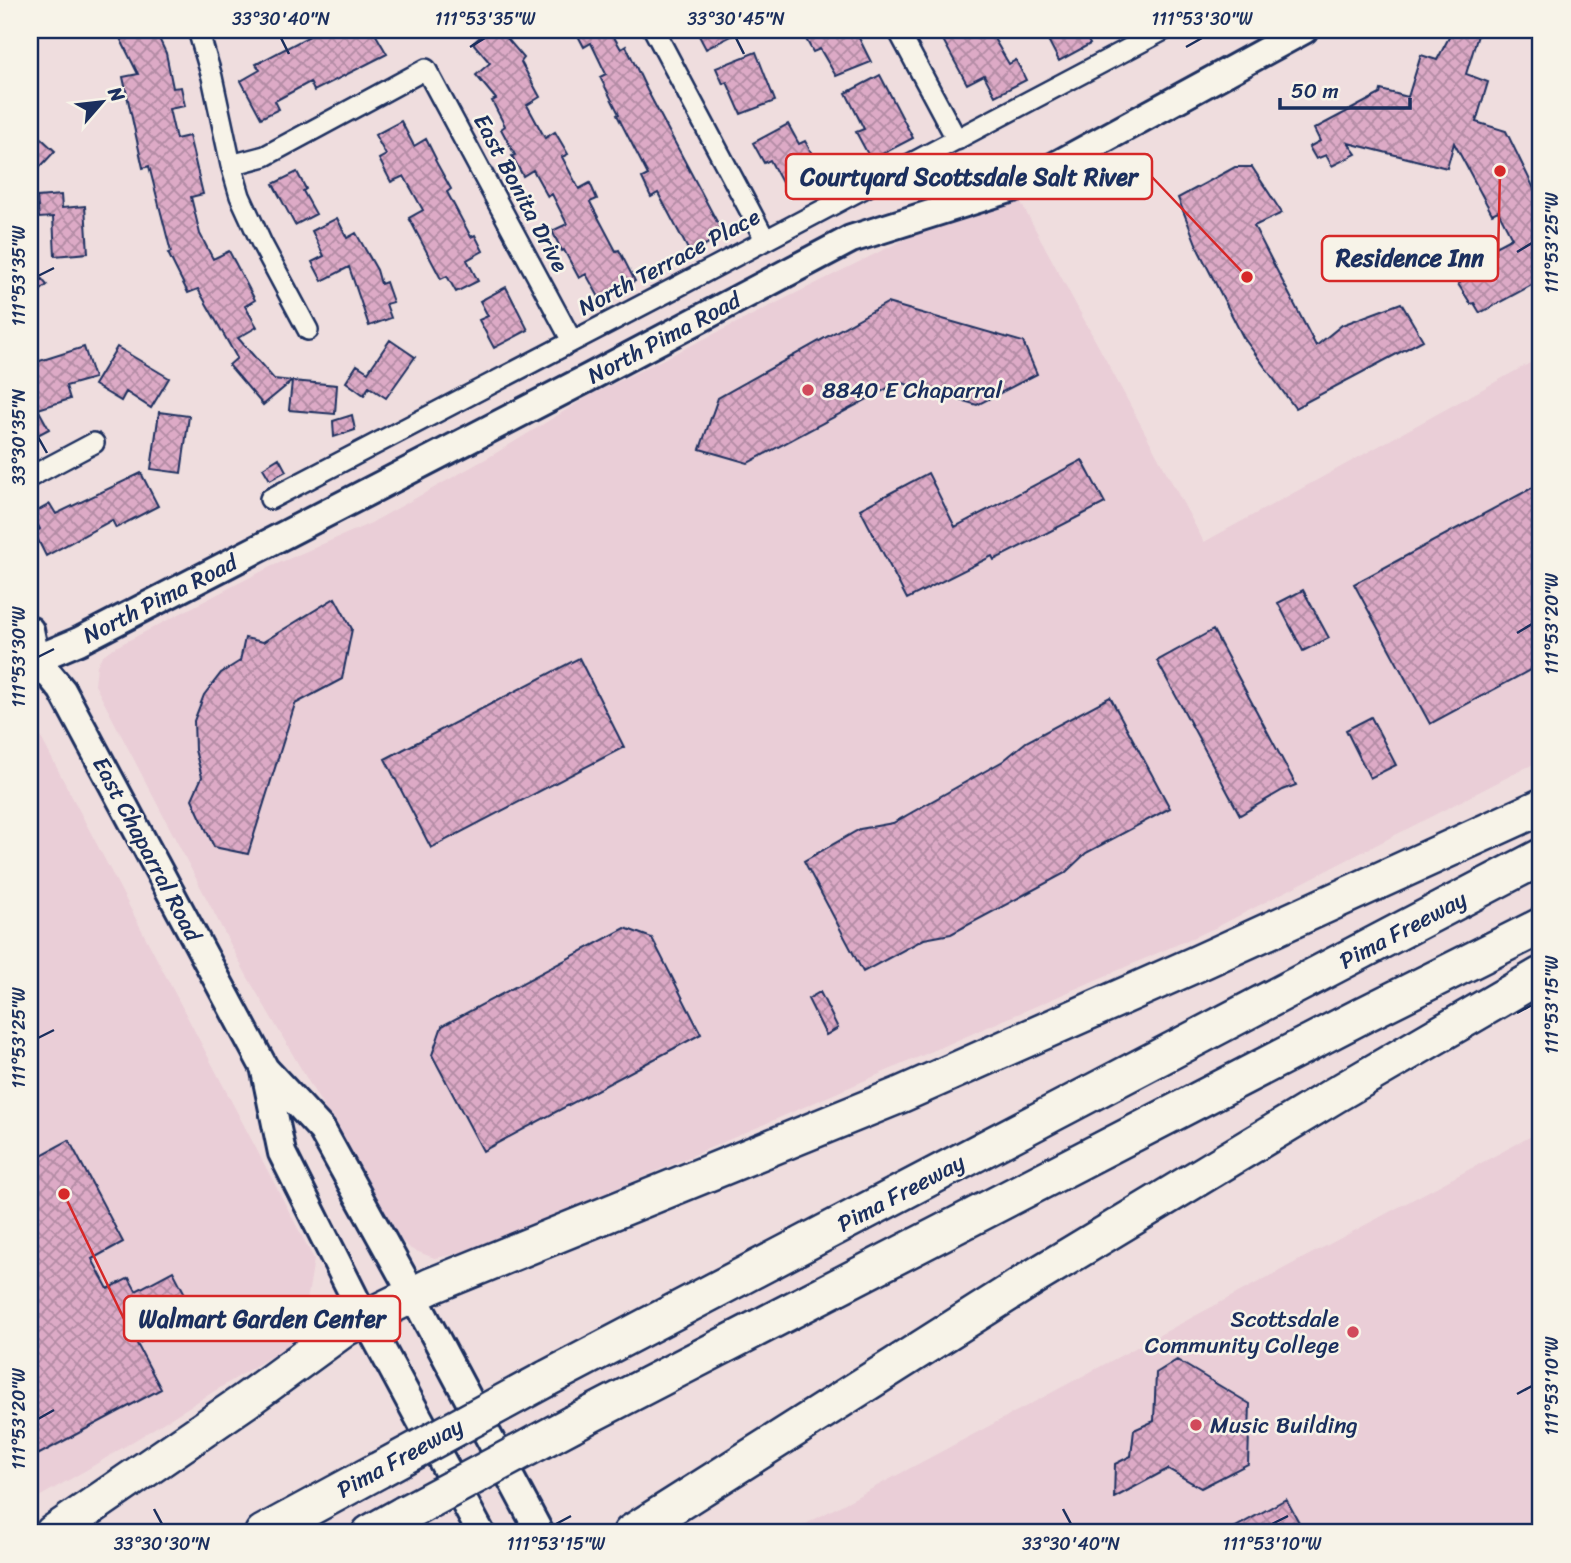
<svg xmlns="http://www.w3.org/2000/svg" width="1571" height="1563" font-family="Sriracha,sans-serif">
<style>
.built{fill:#eaced7}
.building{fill:url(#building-cross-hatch);stroke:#1b2f5e;stroke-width:2}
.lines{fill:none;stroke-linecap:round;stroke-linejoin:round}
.minor-casing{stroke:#1b2f5e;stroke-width:24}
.secondary-casing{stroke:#1b2f5e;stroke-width:32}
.motorway-casing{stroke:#1b2f5e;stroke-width:40}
.minor{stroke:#f7f3e8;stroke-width:19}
.secondary{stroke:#f7f3e8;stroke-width:26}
.motorway{stroke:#f7f3e8;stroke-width:35}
.motorway-bridge-casing{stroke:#1b2f5e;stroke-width:40;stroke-linecap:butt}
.motorway-bridge{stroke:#f7f3e8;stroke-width:35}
.ticks{fill:none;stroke:#1b2f5e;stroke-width:2.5}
.poi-dot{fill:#d1495b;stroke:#f7f3e8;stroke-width:2.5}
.labels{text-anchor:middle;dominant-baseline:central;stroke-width:5;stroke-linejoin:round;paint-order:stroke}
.street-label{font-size:23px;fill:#1b2f5e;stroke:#f7f3e8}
.poi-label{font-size:23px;fill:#1b2f5e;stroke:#f7f3e8;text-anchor:start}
.leader{fill:none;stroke:#d62828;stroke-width:2.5}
.callout-dot{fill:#d62828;stroke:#f7f3e8;stroke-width:2.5}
.callout{fill:#f7f3e8;stroke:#d62828;stroke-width:2.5}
.callout-label{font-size:24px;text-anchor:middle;font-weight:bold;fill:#1b2f5e}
.neatline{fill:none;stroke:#1b2f5e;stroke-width:2.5}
.ticks-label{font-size:18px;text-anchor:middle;fill:#1b2f5e}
</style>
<defs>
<pattern id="building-cross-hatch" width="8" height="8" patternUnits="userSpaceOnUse" patternTransform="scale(1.75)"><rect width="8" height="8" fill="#ddaac6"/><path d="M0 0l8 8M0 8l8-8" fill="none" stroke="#b28ba4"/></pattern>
</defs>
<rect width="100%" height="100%" fill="#efddde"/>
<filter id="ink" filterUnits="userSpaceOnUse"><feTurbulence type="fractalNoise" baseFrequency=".0143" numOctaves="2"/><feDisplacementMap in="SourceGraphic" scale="14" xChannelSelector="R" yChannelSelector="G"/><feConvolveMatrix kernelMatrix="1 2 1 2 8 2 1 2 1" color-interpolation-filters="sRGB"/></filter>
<g filter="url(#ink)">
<path class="built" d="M1012,186L1204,542L1541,357V760L1215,928L471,1252L434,1258L411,1249L401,1240L247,976L95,685L97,665L102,656L110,650L270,567L371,523L491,456L589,396Z
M30,727L37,730L314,1259L301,1338L88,1469L30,1502Z
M1541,1131V1533H789Z"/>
<path class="building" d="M116,30H155L166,53L173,88L181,87L185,106L169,109L176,139L189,136L203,194L191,197L200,234L213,259L229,251L255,300L245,306L257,327L238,338L274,379L292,381L263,405L229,365L237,358L198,289L188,293L168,253L171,252L149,166L143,168L123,77L138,74Z
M321,30H373L387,54L314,91L310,82L275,101L279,109L261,118L241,81L260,70L256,64Z
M488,30H500L524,58L521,62L540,97L527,105L545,138L555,132L568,154L562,157L579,189L590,183L597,199L590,202L616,251L619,250L635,281L600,299L586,274L579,278L564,250L562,251L552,231L567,224L552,194L548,197L533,170L523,176L512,156L515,155L501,129L505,126L492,101L496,99L476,75L490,63L473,43Z
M575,30H616L611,32L621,49L626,46L647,90L724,235L690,253L658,193L651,197L642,178L648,175L617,115L619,114L600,77L606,74L591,43L584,47Z
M696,30H743L706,49Z
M801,30H855L871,62L836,76L820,49L813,52Z
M962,30H989L1009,64L1016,60L1026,80L995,96L984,75L967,84L943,40Z
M1044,30H1082L1090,44L1059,61L1046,36L1048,35Z
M1453,30L1478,35L1466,74L1488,82L1476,122L1506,131L1541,203V280L1480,313L1474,303L1471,304L1458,284L1465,280L1462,275L1479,267L1474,258L1512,238L1498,211L1492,214L1454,143L1447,168L1348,143L1356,154L1332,166L1326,155L1316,159L1309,147L1320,141L1314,129L1380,94L1381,90L1408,97L1421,55L1437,60Z
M756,52L775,101L741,114L727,82L723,84L716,68Z
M880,75L913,138L871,160L856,132L864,129L846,93Z
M401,121L414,146L426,139L436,159L435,160L451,189L447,192L471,237L475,235L483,251L467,260L478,281L456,292L447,276L441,279L409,218L423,210L404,176L391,182L379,159L386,155L375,135Z
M788,124L799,144L805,141L816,161L826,156L832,168L787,192L770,160L764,163L753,143Z
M30,128L55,151L30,178Z
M1235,167H1252L1282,213L1254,226L1316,346L1342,325L1401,303L1423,340L1295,408L1243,337L1199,251L1178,198Z
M297,172L306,189L303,191L316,214L295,225L273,184Z
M61,195L62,208L85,206L88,253L55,256L53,217L39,218L37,197Z
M337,218L347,238L356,233L377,270L381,284L386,282L393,302L386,304L391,318L369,326L349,267L322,281L312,262L324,256L312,231Z
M30,265L47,285L30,299Z
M506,287L528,330L494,348L479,320L488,316L480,301Z
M887,303L1023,342L1037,374L977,405L899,382L748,463L700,449L718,398Z
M390,340L415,357L386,398L369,387L364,395L346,382L357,365L368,372Z
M84,347L94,378L66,386L70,399L38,409L49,429L30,439V364Z
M117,347L169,378L151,408L126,392L121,401L94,385Z
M292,381L337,385L335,414L289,410Z
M159,412L189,416L181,473L151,469Z
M352,415L355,430L334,437L333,421Z
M279,458L286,471L270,480L263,468Z
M1082,460L1105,503L994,560L992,556L907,599L860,509L928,473L955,527Z
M141,473L158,506L116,528L112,520L46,556L34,532L40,529L32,514L50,504L56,514Z
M1541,483V664L1430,724L1354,584Z
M1303,590L1329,638L1303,651L1278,603Z
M335,598L352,629L342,679L295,704L248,854L214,847L192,799L202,777L195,750L194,721L204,695L221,673L240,661L245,638L263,642Z
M1213,630L1296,785L1283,790L1240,815L1157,661Z
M579,658L624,747L431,848L385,759Z
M1110,697L1170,808L1086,853L1065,873L951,934L924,939L863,972L804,861L860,829L893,823L1003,761L1026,742Z
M1371,717L1396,765L1370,778L1346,730Z
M625,928L652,938L701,1034L483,1151L432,1055L442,1026Z
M820,992L838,1028L826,1035L808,999Z
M69,1140L123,1242L92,1259L108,1289L129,1278L136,1291L173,1271L195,1313L137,1344L161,1389L30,1459V1161Z
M1177,1360L1250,1404L1248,1464L1201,1488L1168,1469L1114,1498L1115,1464L1131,1456L1134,1430L1154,1421L1156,1373Z
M1286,1499L1305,1533H1225Z"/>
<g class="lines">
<g class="minor-casing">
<path id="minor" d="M198,30L212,77L231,165L240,196L262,244L308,330
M654,30L765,239
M898,30L957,140
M231,165L265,156L426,69L572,341
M30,477L94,443
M270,499L673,289L1164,30"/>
</g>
<g class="secondary-casing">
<path id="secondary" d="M30,630L36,659L62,690L265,1069L322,1130L413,1295L540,1533
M30,664L36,659L79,641L590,377L851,239L1016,187L1304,30
M265,1071L282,1153L365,1318L481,1533"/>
</g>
<g class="motorway-casing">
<path id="motorway" d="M546,1379L1541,857
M572,1424L1361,1016L1541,926
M53,1533L245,1401L345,1328L431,1286L900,1095L1196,964L1541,807
M263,1533L379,1470
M370,1533L404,1514
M631,1533L1034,1277L1335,1095L1541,975"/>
</g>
<use href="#minor" class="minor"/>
<use href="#secondary" class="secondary"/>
<use href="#motorway" class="motorway"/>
<g class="motorway-bridge-casing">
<path id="motorway-bridge" d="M379,1470L546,1379
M404,1514L572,1424"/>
</g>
<use href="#motorway-bridge" class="motorway-bridge"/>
</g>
</g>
<path class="ticks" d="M281,38L289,54M736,38L744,54M470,47L485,38M1186,47L1202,38M1517,252L1532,243M38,276L54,268M38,437L47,453M1517,633L1532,624M38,657L54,649M1517,1013L1532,1005M38,1038L54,1030M1517,1394L1532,1386M38,1419L54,1410M154,1509L162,1524M1063,1509L1071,1524M556,1524L571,1516M1272,1524L1288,1516"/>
<g class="poi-dot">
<circle cx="808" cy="390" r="7"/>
<circle cx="1353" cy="1332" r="7"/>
<circle cx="1196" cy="1425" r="7"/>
</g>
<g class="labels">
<g class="street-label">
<text transform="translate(521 193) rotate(62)">East Bonita Drive</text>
<text transform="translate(669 262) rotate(-28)">North Terrace Place</text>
<text transform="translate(664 338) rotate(-28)">North Pima Road</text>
<text transform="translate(160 599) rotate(-27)">North Pima Road</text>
<text transform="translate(147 849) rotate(62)">East Chaparral Road</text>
<text transform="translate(1403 930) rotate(-28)">Pima Freeway</text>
<text transform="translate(901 1193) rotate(-28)">Pima Freeway</text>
<text transform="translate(400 1458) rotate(-29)">Pima Freeway</text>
</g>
<g class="poi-label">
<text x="822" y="390">8840 E Chaparral</text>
<text x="1339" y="1319" text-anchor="end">Scottsdale<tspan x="1339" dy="26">Community College</tspan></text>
<text x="1210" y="1425">Music Building</text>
</g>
</g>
<path class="leader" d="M1247 277L1152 177M1500 171L1498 258M64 1194L124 1319"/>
<g class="callout-dot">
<circle cx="1247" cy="277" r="7"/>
<circle cx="1500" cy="171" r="7"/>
<circle cx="64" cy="1194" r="7"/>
</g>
<g class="callout">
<rect x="786" y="154" width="366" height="45" rx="7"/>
<rect x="1322" y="236" width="176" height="45" rx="7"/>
<rect x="124" y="1296" width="276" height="45" rx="7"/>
</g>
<g class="callout-label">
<text x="969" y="185">Courtyard Scottsdale Salt River</text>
<text x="1410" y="266">Residence Inn</text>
<text x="262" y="1327">Walmart Garden Center</text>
</g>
<rect width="1571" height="1563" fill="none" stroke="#f7f3e8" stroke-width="77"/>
<g transform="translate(102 102) rotate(62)" stroke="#f7f3e8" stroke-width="5" paint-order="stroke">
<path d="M0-5L12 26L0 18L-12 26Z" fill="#1b2f5e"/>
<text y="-10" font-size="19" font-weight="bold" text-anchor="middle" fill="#1b2f5e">N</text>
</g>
<path d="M1280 98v10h130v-10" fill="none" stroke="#1b2f5e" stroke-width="3.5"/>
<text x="1291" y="98" font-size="21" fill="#1b2f5e" stroke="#f7f3e8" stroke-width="5" paint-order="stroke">50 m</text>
<rect x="38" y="38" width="1494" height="1486" class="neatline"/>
<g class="ticks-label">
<text x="281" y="25">33°30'40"N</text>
<text x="485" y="25">111°53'35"W</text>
<text x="736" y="25">33°30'45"N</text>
<text x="1202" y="25">111°53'30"W</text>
<text transform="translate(1552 243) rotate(-90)" y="6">111°53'25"W</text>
<text transform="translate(19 276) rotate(-90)" y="6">111°53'35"W</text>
<text transform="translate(19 437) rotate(-90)" y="6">33°30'35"N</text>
<text transform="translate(1552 624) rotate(-90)" y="6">111°53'20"W</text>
<text transform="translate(19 657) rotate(-90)" y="6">111°53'30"W</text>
<text transform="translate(1552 1005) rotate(-90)" y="6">111°53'15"W</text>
<text transform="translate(19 1038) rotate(-90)" y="6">111°53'25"W</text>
<text transform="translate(1552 1386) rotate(-90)" y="6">111°53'10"W</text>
<text transform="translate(19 1419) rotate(-90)" y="6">111°53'20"W</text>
<text x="162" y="1550">33°30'30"N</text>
<text x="556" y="1550">111°53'15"W</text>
<text x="1071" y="1550">33°30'40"N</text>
<text x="1272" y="1550">111°53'10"W</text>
</g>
</svg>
